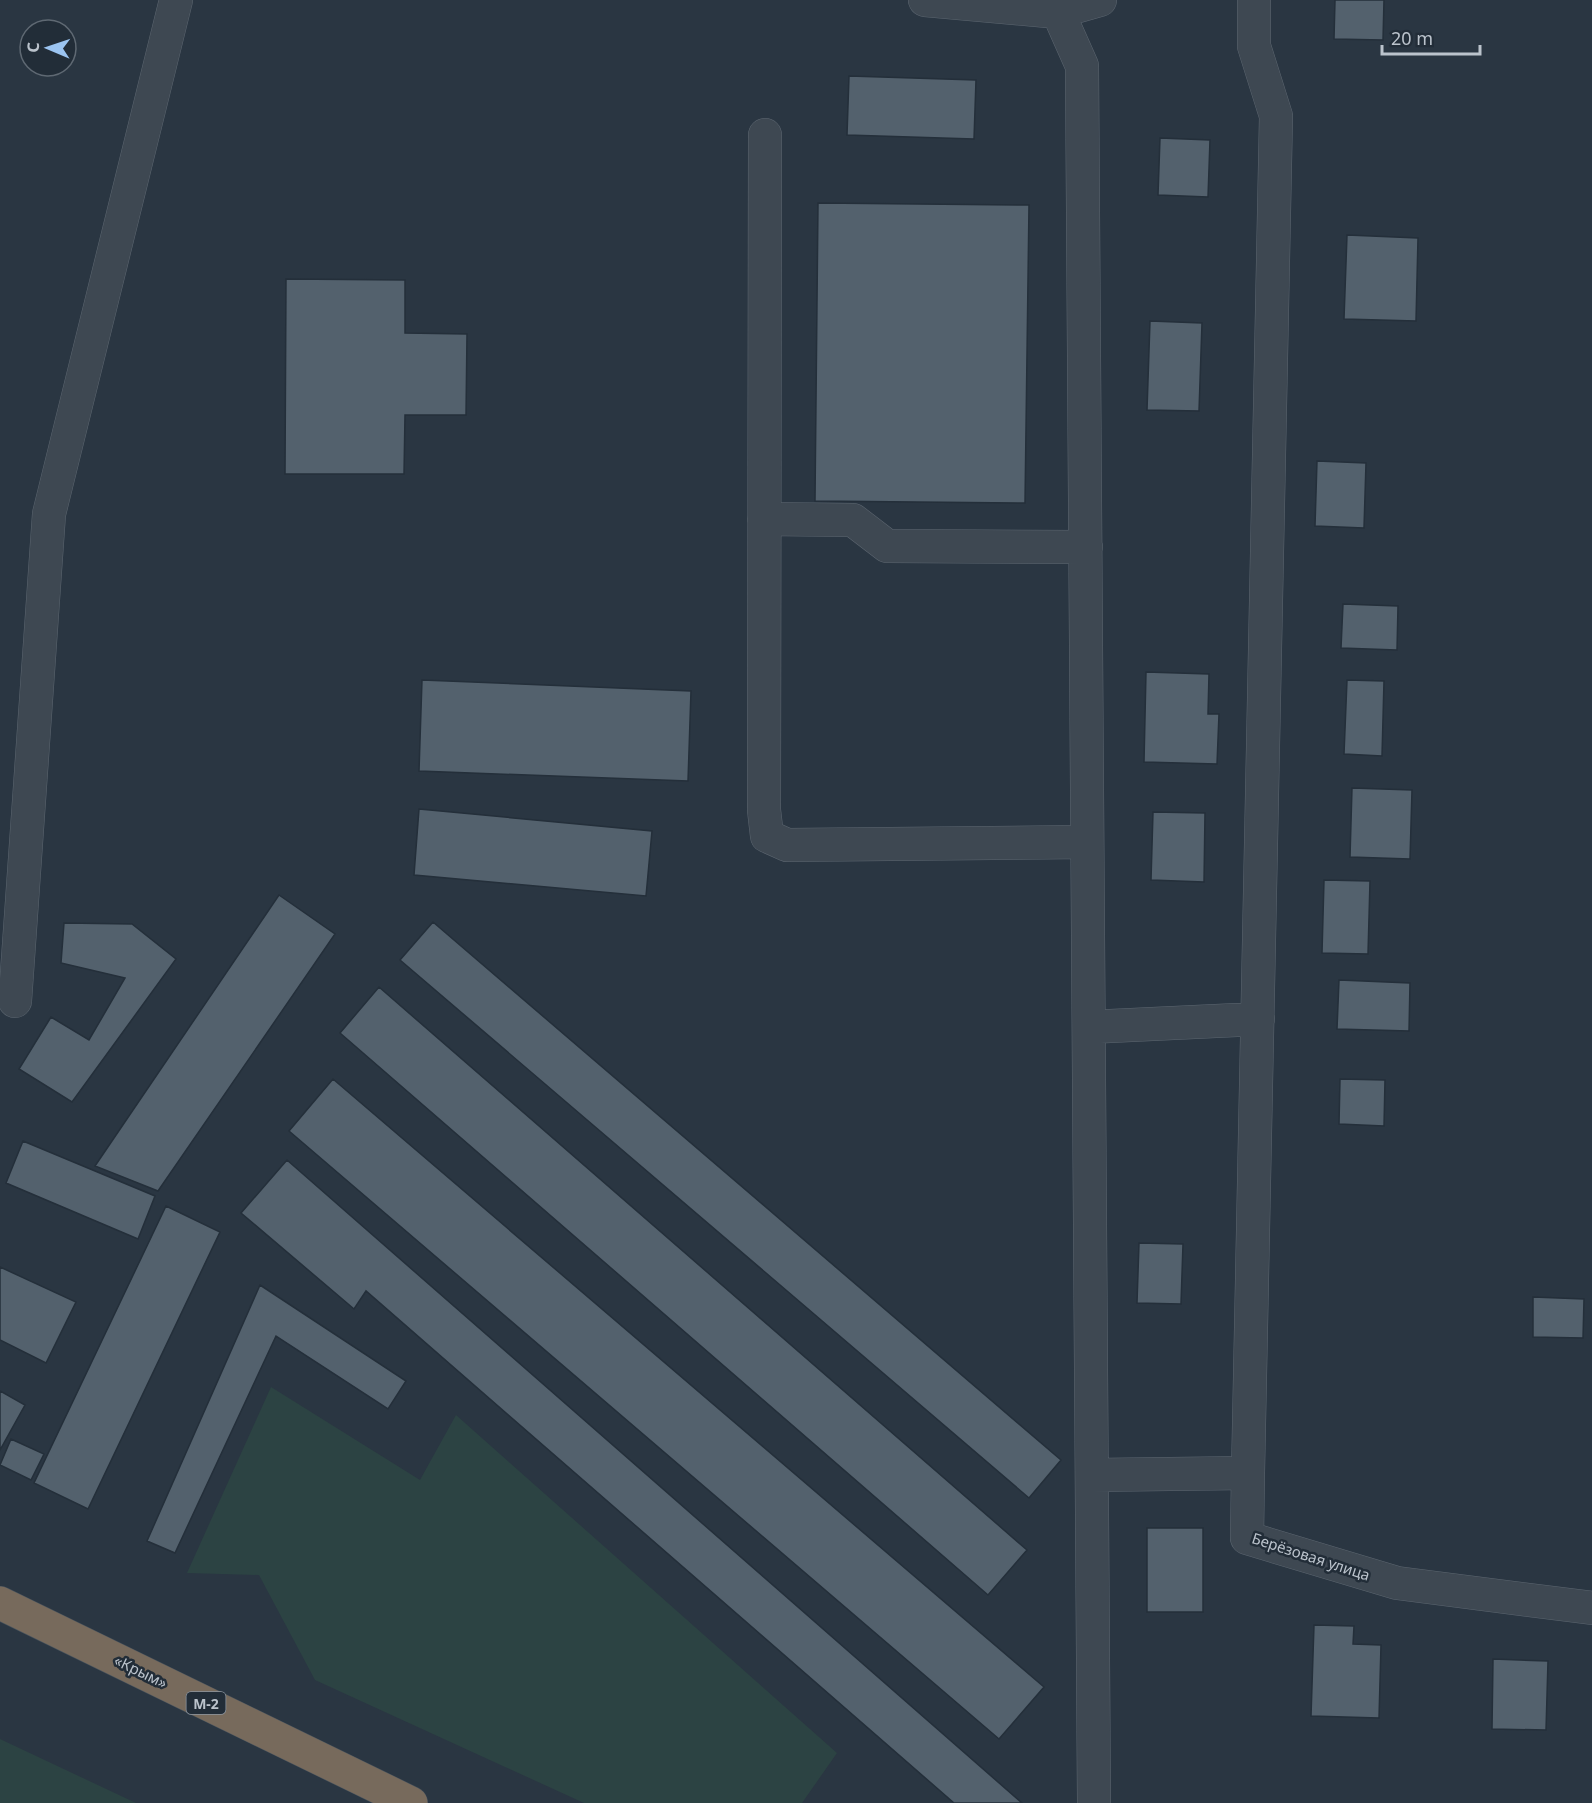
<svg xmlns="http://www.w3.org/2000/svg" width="1592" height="1803" font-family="'Noto Sans',sans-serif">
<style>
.green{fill:#2c4343}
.building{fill:#53616d;stroke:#242f3a;stroke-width:1.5}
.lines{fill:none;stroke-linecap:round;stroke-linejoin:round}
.minor-casing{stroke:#5c6670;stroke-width:34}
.highway-casing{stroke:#48535d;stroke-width:34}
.minor{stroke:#3e4852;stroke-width:33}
.highway{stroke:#776a5c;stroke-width:33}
.labels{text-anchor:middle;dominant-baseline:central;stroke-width:5;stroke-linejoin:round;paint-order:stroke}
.shield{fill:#222d38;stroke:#8d96a0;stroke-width:1.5}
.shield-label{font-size:14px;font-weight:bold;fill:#bbc3cc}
.street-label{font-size:15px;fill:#bbc3cc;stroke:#222d38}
</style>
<rect width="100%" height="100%" fill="#2a3642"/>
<path class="green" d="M271,1387L420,1480L456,1415L837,1753L802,1803H584L315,1680L259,1575L187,1573Z
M0,1739L136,1803H0Z"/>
<path class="building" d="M1335,0H1384L1383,40L1334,39Z
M849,76L976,80L974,139L847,135Z
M1160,138L1210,140L1208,197L1158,195Z
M818,203L1029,205L1025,503L815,501Z
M1347,235L1418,238L1416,321L1344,319Z
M286,279L405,280V333L467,334L466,415H405L404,474H285Z
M1150,321L1202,323L1199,411L1147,410Z
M1317,461L1366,463L1364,528L1315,526Z
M1343,604L1398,606L1397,650L1341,648Z
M1146,672L1209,674L1208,714H1219L1217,764L1144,762Z
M422,680L691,691L688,781L419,771Z
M1347,680L1384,681L1382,756L1344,754Z
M1352,788L1412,790L1410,859L1350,857Z
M419,809L652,831L646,896L414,875Z
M1153,812L1205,813L1204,882L1151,880Z
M1324,880L1370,881L1368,954L1322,953Z
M279,895L335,934L158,1191L95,1166Z
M433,922L1061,1460L1029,1498L400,960Z
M64,923L132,924L176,959L72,1102L19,1069L51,1017L89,1040L125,978L61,963Z
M1339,980L1410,983L1409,1031L1337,1029Z
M379,987L1027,1550L988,1595L340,1033Z
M333,1079L1044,1687L999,1739L289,1131Z
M1340,1079L1385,1080L1384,1126L1339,1124Z
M23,1141L155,1196L138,1239L6,1183Z
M287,1160L1022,1803H954L366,1291L354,1309L241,1213Z
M166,1206L220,1232L88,1509L34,1483Z
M1139,1243L1183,1244L1181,1304L1137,1303Z
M0,1267L76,1302L46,1363L0,1340Z
M260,1285L406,1381L388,1409L276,1336L175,1553L147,1541Z
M1533,1297L1584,1299L1583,1338L1533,1337Z
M0,1391L25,1405L0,1450Z
M11,1439L44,1454L31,1480L0,1465Z
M1147,1528H1203V1612H1147Z
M1314,1625L1354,1626L1353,1644L1381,1645L1379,1718L1311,1716Z
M1493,1659L1548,1661L1546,1730L1492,1729Z"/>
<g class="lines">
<g class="minor-casing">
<path id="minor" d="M925,0L1058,12
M765,135L764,810L767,836L787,845L1087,842
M764,519L853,520L887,546L1086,547
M15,1001L49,514L176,0
M1089,1027L1258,1019
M1248,1473L1276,116L1254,46V0
M1092,1475L1248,1473L1247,1538L1397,1583L1592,1608
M1094,1803L1082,66L1058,12L1100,0"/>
</g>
<g class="highway-casing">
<path id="highway" d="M0,1603L411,1803"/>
</g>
<use href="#minor" class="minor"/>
<use href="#highway" class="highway"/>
</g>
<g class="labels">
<rect class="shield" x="186.5" y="1692" width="39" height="22" rx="4.5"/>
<g class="shield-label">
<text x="206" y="1703">М-2</text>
</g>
<g class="street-label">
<text transform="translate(1311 1556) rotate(18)">Берёзовая улица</text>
<text transform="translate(141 1671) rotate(26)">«Крым»</text>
</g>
</g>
<g transform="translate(48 48) rotate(272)"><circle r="28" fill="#222d38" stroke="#5f6973" stroke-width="1.5"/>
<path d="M0-4.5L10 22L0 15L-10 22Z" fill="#9bc4f1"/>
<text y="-9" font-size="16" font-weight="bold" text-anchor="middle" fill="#bbc3cc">С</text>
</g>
<path d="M1382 45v9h98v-9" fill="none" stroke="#bbc3cc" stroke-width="3"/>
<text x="1391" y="45" font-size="18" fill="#bbc3cc" stroke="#222d38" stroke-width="4.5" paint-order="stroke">20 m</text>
</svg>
